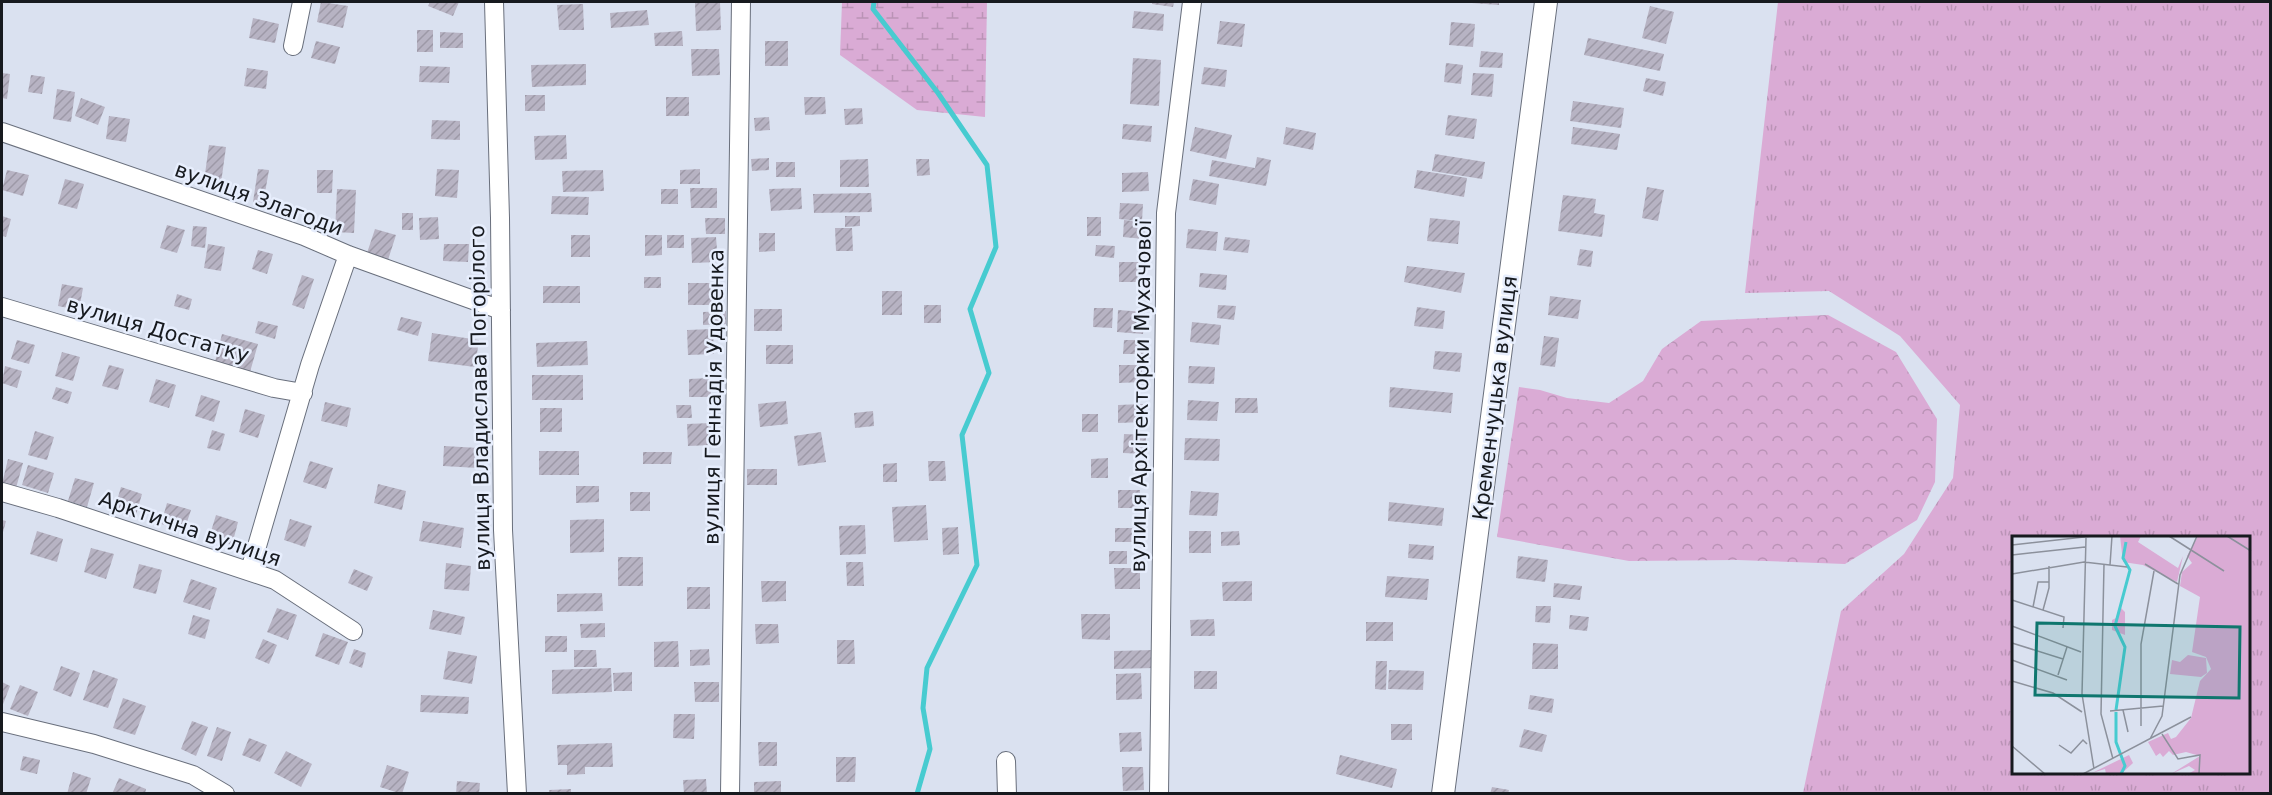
<svg xmlns="http://www.w3.org/2000/svg" width="2272" height="795" font-family="'DejaVu Sans',sans-serif">
<style>
.grass{fill:url(#grass-tufts);fill-rule:evenodd}
.forest{fill:url(#forest-crowns)}
.wetland{fill:url(#wetland-marsh)}
.lines{fill:none;stroke-linecap:round;stroke-linejoin:round}
.stream{stroke:#47cbd0;stroke-width:5}
.building{fill:url(#building-hatch)}
.minor-casing{stroke:#696f7c;stroke-width:20}
.tertiary-casing{stroke:#696f7c;stroke-width:24}
.minor{stroke:#fff;stroke-width:18}
.tertiary{stroke:#fff;stroke-width:22}
.labels{text-anchor:middle;dominant-baseline:central;stroke-width:5;stroke-linejoin:round;paint-order:stroke}
.street-label{font-size:21px;fill:#171a1f;stroke:#e7eefd}
.inset-river{fill:none;stroke:#47cbd0;stroke-width:3}
.inset-road{fill:none;stroke:#8c919c;stroke-width:1.5}
.view{fill:#0f766e;fill-opacity:0.15;stroke:#0f766e;stroke-width:3}
.inset-edge{fill:none;stroke:#171a1f;stroke-width:3}
</style>
<defs>
<pattern id="grass-tufts" width="24" height="20" patternUnits="userSpaceOnUse" patternTransform="scale(1.5)"><rect width="24" height="20" fill="#daabd5"/><path d="M3 7l-1-3M5 7V3M7 7l1-3M15 17l-1-3M17 17v-4M19 17l1-3" fill="none" stroke="#ba93b6"/></pattern>
<pattern id="forest-crowns" width="20" height="18" patternUnits="userSpaceOnUse" patternTransform="scale(1.5)"><rect width="20" height="18" fill="#daabd5"/><path d="M2 6a3 3 0 1 1 6 0M12 15a3 3 0 1 1 6 0" fill="none" stroke="#ba93b6"/></pattern>
<pattern id="wetland-marsh" width="20" height="14" patternUnits="userSpaceOnUse" patternTransform="scale(1.5)"><rect width="20" height="14" fill="#daabd5"/><path d="M1 5h8M5 5V1M11 12h8M15 12V8" fill="none" stroke="#ba93b6"/></pattern>
<pattern id="building-hatch" width="6" height="6" patternUnits="userSpaceOnUse" patternTransform="scale(1.5)"><rect width="6" height="6" fill="#b7b3c3"/><path d="M-1 1l2-2M0 6l6-6M5 7l2-2" fill="none" stroke="#9d99a7"/></pattern>
</defs>
<rect width="100%" height="100%" fill="#dae1f0"/>
<path class="grass" d="M1778,2H2270V793H1803L1841,611L1904,554L1953,478L1960,405L1900,336L1829,291L1745,293ZM2014,537H2250V772H2014Z"/>
<path class="forest" d="M1828,315L1896,352L1937,419L1935,482L1917,520L1845,564L1737,560L1629,561L1497,537L1519,387L1540,390L1567,398L1609,403L1643,381L1662,349L1701,321Z"/>
<path class="wetland" d="M842,2H987L985,117L917,110L840,55Z"/>
<g class="lines">
<path class="stream" d="M874,2L873,9L938,93L987,165L996,247L970,309L989,373L962,435L977,565L927,668L923,708L930,749L917,794"/>
</g>
<path class="building" d="M321,2L348,6L343,28L317,22Z
M430,2H459L453,16L428,6Z
M720,2L721,30L696,31L695,3Z
M1152,2H1174L1173,7L1152,4Z
M1472,2H1499V5L1472,3Z
M583,4L584,30H559L557,5Z
M1650,6L1674,12L1666,44L1642,38Z
M647,10L649,25L611,28L610,13Z
M1134,11L1164,14L1163,31L1132,28Z
M253,18L279,24L275,43L249,38Z
M1220,21L1245,24L1242,47L1217,44Z
M1451,22L1475,24L1473,47L1449,45Z
M417,30H433V52H417Z
M682,31L683,46H655L654,33Z
M440,32L463,33V48H440Z
M1588,38L1664,54L1660,71L1584,55Z
M316,41L340,47L335,64L311,58Z
M765,41H788V66H765Z
M691,49H719L720,75L692,76Z
M1481,51L1503,53L1502,68L1479,67Z
M1133,58L1161,60L1159,106L1130,104Z
M1446,63L1463,65L1461,84L1444,82Z
M586,64V85L532,87L531,65Z
M420,66L450,67L449,83L419,82Z
M1204,67L1227,70L1225,87L1201,84Z
M247,68L268,71L266,89L244,86Z
M2,73L10,74L7,99L2,98Z
M1473,73L1494,74L1492,97L1471,95Z
M31,75L45,77L42,94L28,92Z
M1646,78L1666,82L1663,96L1643,91Z
M57,89L75,92L71,122L53,119Z
M525,95H545V111H525Z
M666,97H689V116H666Z
M804,97H825L826,114L805,115Z
M81,98L105,107L98,125L75,116Z
M1573,101L1624,108L1621,128L1570,121Z
M862,108L863,124L845,125L844,109Z
M1448,115L1477,119L1474,139L1445,135Z
M109,116L130,119L126,142L106,139Z
M769,117L770,130L755,131L754,118Z
M432,120L460,121V140L431,139Z
M1123,124L1152,126L1151,142L1122,139Z
M1195,127L1232,135L1226,159L1190,151Z
M1286,127L1316,133L1313,150L1283,144Z
M1573,127L1620,134L1617,150L1571,144Z
M566,135L567,159L535,160L534,136Z
M209,145L226,147L221,183L204,181Z
M1435,154L1485,162L1482,179L1432,171Z
M1257,157L1271,160L1266,186L1209,176L1212,160L1255,168Z
M769,158V170L752,171L751,159Z
M868,159L869,187H840V160Z
M916,159H929L930,175L917,176Z
M776,162H795V177H776Z
M258,169L269,170L263,204L253,202Z
M437,169L459,170L457,198L435,196Z
M700,169V184H680V170Z
M7,170L29,175L23,196L2,190Z
M317,170H333L332,193H317Z
M603,170L604,191L563,192L562,171Z
M1417,170L1467,178L1464,197L1414,188Z
M1148,172L1149,191L1122,192V173Z
M65,179L84,184L77,209L58,204Z
M1193,179L1219,184L1216,205L1189,200Z
M1647,187L1664,190L1658,221L1642,218Z
M690,188H717V208H691Z
M801,188L802,209L771,211L769,189Z
M337,189L356,190L354,233L335,232Z
M661,189H678V204H661Z
M871,193L872,212L814,213L813,194Z
M1563,195L1596,199L1594,213L1605,215L1602,237L1558,231Z
M552,196L589,197L588,215L551,214Z
M1120,203L1143,204L1142,221L1119,219Z
M402,213H413V230H402Z
M2,216L11,219L6,237L2,236Z
M845,216H860V226L845,227Z
M438,217L439,239L420,240L419,218Z
M1087,217H1101V236H1087Z
M705,218H725V234H706Z
M1430,218L1460,221L1458,244L1427,241Z
M1124,220L1145,222L1144,239L1123,237Z
M167,225L185,230L177,253L160,248Z
M193,226L207,227L205,248L191,246Z
M835,228H852L853,251H836Z
M375,229L396,235L388,260L367,253Z
M1188,229L1218,232L1216,251L1186,248Z
M759,233H775V251L759,252Z
M571,235H590V257H571Z
M645,235H662V255L645,256Z
M667,235H684V248H667Z
M716,237L718,262L692,263L691,238Z
M1225,237L1250,240L1248,253L1223,250Z
M208,244L225,247L221,271L204,268Z
M444,244H469L468,262L443,261Z
M1096,245L1115,246L1114,258L1095,256Z
M1580,249L1593,251L1591,267L1577,265Z
M258,250L273,254L267,274L252,269Z
M1119,262H1143L1142,282H1119Z
M1407,266L1465,273L1461,293L1404,282Z
M1200,273L1227,275L1226,290L1199,287Z
M302,275L314,279L304,309L292,305Z
M644,277H661V288H644Z
M688,283H714V305H688Z
M62,284L83,288L79,310L58,306Z
M543,286H580V303H543Z
M882,291H902V315H882Z
M177,294L192,299L189,310L174,306Z
M1550,296L1581,300L1578,319L1548,315Z
M924,305H941V323H924Z
M1218,305L1236,306L1234,320L1217,318Z
M1417,307L1445,311L1443,329L1414,326Z
M1094,308H1113L1112,328L1093,327Z
M754,309H782V331H754Z
M1118,310L1145,312L1143,334L1117,332Z
M726,311V324L703,325V312Z
M401,317L422,322L418,336L397,330Z
M258,321L278,326L275,339L255,333Z
M1192,322L1221,325L1219,345L1190,342Z
M713,329L714,354L688,355L687,330Z
M432,333L479,340L475,367L428,361Z
M222,334L258,344L250,372L215,362Z
M1544,336L1559,338L1555,367L1540,365Z
M17,340L35,345L29,364L11,359Z
M1124,340H1144V354H1123Z
M587,341L588,365L537,367L536,343Z
M766,345H793V364H766Z
M1435,351L1462,353L1460,372L1433,369Z
M62,352L80,357L73,381L55,376Z
M109,365L124,369L118,390L102,386Z
M1119,365H1142V382L1119,383Z
M5,366L22,371L17,388L2,383Z
M1189,366L1215,367L1214,384L1188,383Z
M532,375H583V400H532Z
M710,378L711,397H689V379Z
M156,379L176,385L169,408L149,402Z
M56,387L72,392L68,404L52,399Z
M1390,387L1453,393L1451,413L1389,407Z
M201,395L220,401L214,422L195,416Z
M1235,398H1257L1258,413H1235Z
M1188,400L1219,402L1217,421L1187,420Z
M786,401L788,424L760,427L758,404Z
M325,402L351,408L347,427L321,421Z
M1143,404L1144,422L1118,423V405Z
M676,405H691L692,418H677Z
M540,408H562V432H540Z
M245,409L265,415L258,438L239,432Z
M873,411L874,426L855,428L854,413Z
M1082,414H1098V432H1082Z
M712,423V445L688,446L687,424Z
M212,430L225,434L220,451L207,448Z
M35,431L54,437L47,460L28,455Z
M821,432L826,462L798,466L794,436Z
M1124,434L1146,435V454L1123,453Z
M1185,438L1220,439L1219,461L1184,460Z
M444,446L479,448L478,468L443,466Z
M539,451H579V475H539Z
M643,452H672L671,464H643Z
M1108,458V478H1091V459Z
M8,459L23,463L16,488L2,484Z
M310,461L333,468L326,489L303,482Z
M928,461H945L946,481H929Z
M897,463V482H883V464Z
M28,465L54,473L48,493L22,485Z
M747,469H777V485H747Z
M75,478L94,483L87,507L68,501Z
M378,484L406,491L402,510L374,503Z
M576,486H599V502L576,503Z
M121,487L142,494L135,518L114,511Z
M1118,490H1140V508H1118Z
M1191,491L1219,493L1217,516L1189,515Z
M630,492H650V511H630Z
M1389,502L1444,508L1442,526L1388,521Z
M167,503L191,510L184,531L161,524Z
M926,505L928,540L894,542L892,507Z
M216,515L238,522L232,545L209,538Z
M290,519L312,526L305,547L284,540Z
M604,519V552L570,553V520Z
M2,520L6,521L2,536Z
M423,521L464,528L461,548L419,541Z
M865,525L866,554L840,555L839,526Z
M958,527L959,554L943,555L942,528Z
M1115,528H1138V542H1115Z
M37,531L63,539L57,562L30,554Z
M1189,531H1211V553H1189Z
M1239,531L1240,545L1221,546V532Z
M1409,544L1434,546L1433,560L1408,558Z
M91,548L114,554L106,579L84,572Z
M1109,551H1127V564H1109Z
M1518,556L1548,560L1545,582L1516,578Z
M618,557H643V586H618Z
M846,562H863L864,586H847Z
M446,563L471,566L469,591L444,589Z
M139,564L162,570L156,594L133,588Z
M1114,568H1140V589H1115Z
M354,569L373,577L367,591L348,583Z
M1387,576L1429,579L1427,600L1385,597Z
M191,579L217,588L210,610L183,602Z
M761,581H786V601L762,602Z
M1252,581V601H1223L1222,582Z
M1554,583L1582,586L1580,600L1553,597Z
M687,587H710V609H687Z
M602,593L603,611L557,612V594Z
M1536,606H1551L1550,623L1535,622Z
M277,608L297,615L288,640L267,632Z
M433,610L465,617L461,635L429,629Z
M1081,614H1110V640L1082,639Z
M193,615L210,620L205,639L188,634Z
M1570,615L1589,617L1587,631L1569,629Z
M1214,619L1215,636H1191L1190,620Z
M1366,622H1393V641H1366Z
M605,623V637L581,638L580,624Z
M755,624H778L779,643L756,644Z
M323,633L348,642L339,665L315,656Z
M545,636H567V652H545Z
M263,639L277,645L269,664L255,658Z
M837,640H854L855,664H837Z
M678,641L679,667H654V642Z
M1533,643L1558,644V669H1532Z
M354,649L366,653L362,668L349,663Z
M709,649L710,665L690,666V650Z
M574,650H596L597,667H574Z
M1154,650V668L1114,669V651Z
M448,651L477,656L472,684L443,679Z
M1376,661H1387L1386,690L1375,689Z
M61,666L80,673L71,697L53,690Z
M611,668L612,692L552,694V670Z
M93,670L118,679L108,708L83,700Z
M1389,670L1424,671L1423,690L1388,689Z
M1194,671H1217V689H1194Z
M632,672V691H614L613,673Z
M1141,673L1142,699L1116,700V674Z
M2,682L10,686L2,707Z
M694,682H719V702H695Z
M20,685L38,692L28,716L10,709Z
M421,695L469,697L468,714L420,712Z
M1530,695L1554,699L1552,713L1528,709Z
M123,698L146,706L135,735L113,728Z
M674,714H695L694,739L673,738Z
M192,721L208,727L196,756L181,749Z
M1391,724H1412V740H1391Z
M217,727L231,732L222,761L207,756Z
M1524,729L1547,735L1542,752L1519,747Z
M1141,732L1142,751L1120,752L1119,733Z
M249,738L267,745L260,762L242,755Z
M758,742H777V766H759Z
M612,743L613,767H585V774L567,775V765H558L557,745Z
M286,751L312,764L301,787L274,773Z
M1340,755L1397,769L1392,788L1336,774Z
M23,756L40,760L37,774L20,770Z
M836,757H856L855,782H836Z
M387,765L409,772L402,794L380,787Z
M1122,767H1143L1144,790L1123,791Z
M73,772L91,778L86,794H67Z
M119,778L146,789L145,794H112Z
M706,779L707,794H684L683,780Z
M457,781L480,783L479,794H456Z
M781,781V794H754V782Z
M1492,787L1509,790L1508,794H1490Z
M571,789V794H550L549,790Z"/>
<g class="lines">
<g class="minor-casing">
<path id="minor" d="M494,2L500,218L503,530L517,794
M293,46L302,2
M2,132L304,236L348,255L501,310
M2,307L274,388L303,393
M2,492L58,508L275,580L353,631
M250,570L310,365L348,255
M2,722L94,744L193,775L225,794
M1006,761L1007,794
M730,794L741,2
M1159,794L1166,213L1192,2"/>
</g>
<g class="tertiary-casing">
<path id="tertiary" d="M1443,794L1546,2"/>
</g>
<use href="#minor" class="minor"/>
<use href="#tertiary" class="tertiary"/>
</g>
<g class="labels">
<g class="street-label">
<text transform="translate(259 199) rotate(20)">вулиця Злагоди</text>
<text transform="translate(158 330) rotate(16)">вулиця Достатку</text>
<text transform="translate(1141 396) rotate(-89)">вулиця Архітекторки Мухачової</text>
<text transform="translate(714 397) rotate(-89)">вулиця Геннадія Удовенка</text>
<text transform="translate(480 398) rotate(-91)">вулиця Владислава Погорілого</text>
<text transform="translate(1495 398) rotate(-83)">Кременчуцька вулиця</text>
<text transform="translate(190 529) rotate(19)">Арктична вулиця</text>
</g>
</g>
<g transform="translate(2012 536)">
<rect width="238" height="238" fill="#dae1f0"/>
<path d="M108,0H129L126,6L166,32L171,20L165,46L131,29L111,26ZM186,0H238V238H176L183,234L177,230L159,238L188,220L174,216L161,219L157,215L151,221L148,217L144,220L136,206L156,197L159,203L164,201L179,182L188,145L199,133L194,121L180,116L188,61L168,50L170,36L180,27L175,20Z" fill="#daabd5"/>
<path d="M176,119L194,122L195,137L189,141L158,138L160,124L168,126ZM238,182V218L231,238H211L224,200ZM117,219L121,227L109,238H94L93,233L80,237Z" fill="#daabd5"/>
<path d="M108,71L113,76V99L100,94V84L106,81Z" fill="#daabd5"/>
<path class="inset-river" d="M104,174L113,111L103,90L118,34L111,22L114,6M104,176V206L113,230L109,238"/>
<path class="inset-road" d="M157,0L212,35M215,0L239,15M74,2L70,158L82,233M0,9L81,0M0,19L73,11M92,28L89,178L101,223M133,28L166,48M98,29L100,0M0,38L72,26L115,31M0,64L52,81L51,92M21,71L26,46H37M31,74L37,52V30M0,90L69,116M0,107L51,123M0,124L55,144M46,139L55,111M0,145L41,157L70,176M111,174L116,196M98,175L151,170M129,190V108L142,35M150,198L166,223L188,219L187,238M138,203L150,180L168,39L185,0M47,209L59,217L71,204L75,208M0,210L33,238M71,238L179,181"/>
<path class="view" d="M25,87L228,91L227,162L23,159Z"/>
<rect width="238" height="238" class="inset-edge"/>
</g>
<rect width="2272" height="795" fill="none" stroke="#171a1f" stroke-width="6"/>
</svg>
